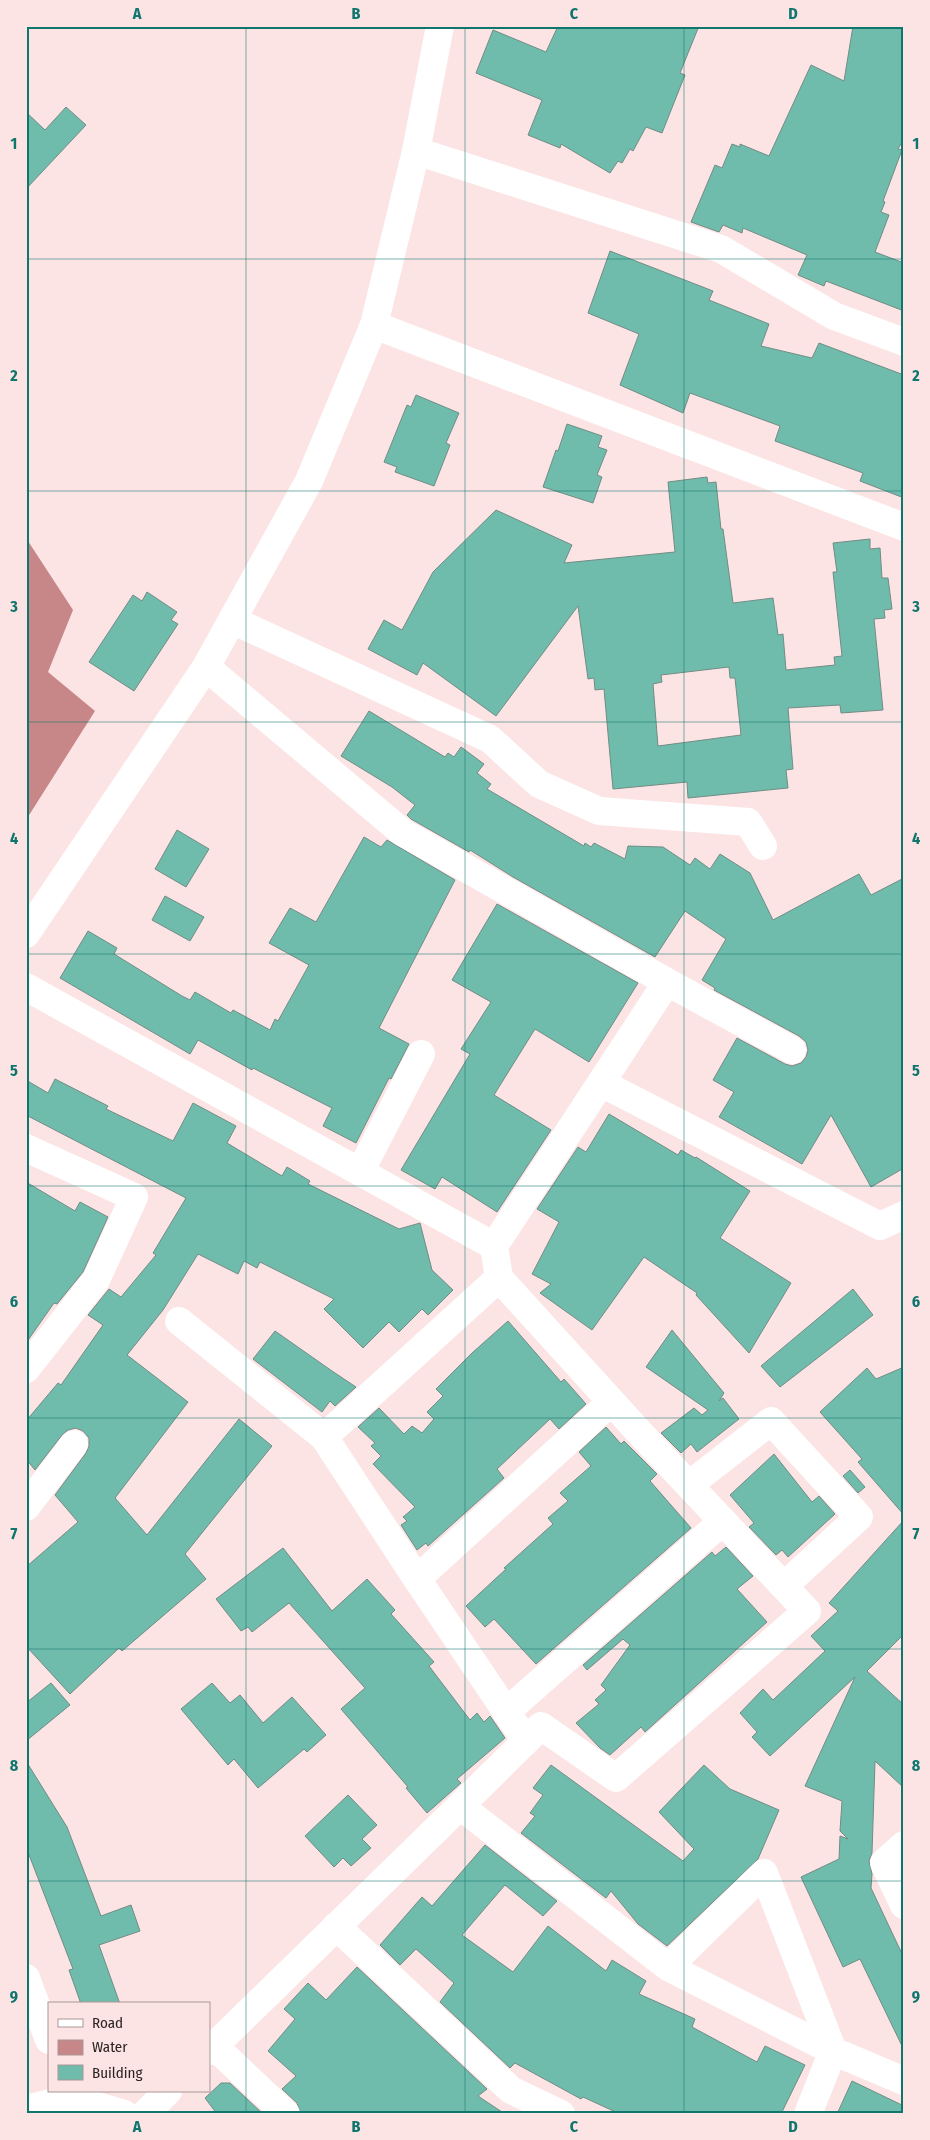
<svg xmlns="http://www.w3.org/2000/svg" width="930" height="2140" font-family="'Fira Sans Condensed',sans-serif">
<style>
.water{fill:#c78788}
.building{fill:#70bcac;stroke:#708c85;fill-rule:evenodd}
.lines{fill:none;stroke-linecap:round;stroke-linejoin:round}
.minor{stroke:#fff;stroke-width:28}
.tertiary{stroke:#fff;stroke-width:28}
.grid{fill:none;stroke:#0f766e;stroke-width:1;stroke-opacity:0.55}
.neatline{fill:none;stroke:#0f766e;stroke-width:2}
.grid-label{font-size:16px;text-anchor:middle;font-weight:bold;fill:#0f766e}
</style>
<rect width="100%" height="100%" fill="#fce4e4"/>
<path class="water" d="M26,538L73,610L48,672L95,711L26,820Z"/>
<path class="building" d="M558,26H699L680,73L685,75L662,133L646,127L633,151L630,149L622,163L618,161L610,173L561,144L560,148L528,135L542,100L476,73L493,30L546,52Z
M853,26H904V138L898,149L902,150L883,201L885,202L881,212L889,215L875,252L904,263V311L826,281L824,286L798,275L807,255L743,228L742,233L723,225L719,232L691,222L715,165L722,168L732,144L740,147V144L769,156L811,65L844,81Z
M66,107L86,125L26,189V112L45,130Z
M610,251L713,291L709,300L769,324L761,346L812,358L819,343L904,375V498L860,481L863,473L775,441L780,426L690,393L683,413L620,385L639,334L588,313Z
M416,395L459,413L446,443L450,445L434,486L395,472L397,467L384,462L407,405L411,407Z
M567,424L602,436L598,447L607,450L597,475L602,477L593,503L543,487L556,450L558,451Z
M707,477L708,483L716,482L721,529H723L733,603L773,598L778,635L783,634L786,670L835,665L834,657L842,656L833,572H837L833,543L870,539V549L880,548L882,578H888L892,609L884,610L885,618L874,619L883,710L841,713L840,705L788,708L793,769L786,770L788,788L688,798L687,782L613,789L604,689L595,690L594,678L588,679L578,606L496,716L423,663L417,675L368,649L384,620L402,630L433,572L496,510L572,545L564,563L675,552L668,482ZM729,667L730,678H735L741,735L658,746L653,684L662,682L661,675Z
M147,592L177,612L171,620L178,624L134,691L89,662L133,595L142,601Z
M369,711L445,757L448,753L454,757L461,747L484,764L477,773L491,784L487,789L584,846L585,843L591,847L594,843L625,859L628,846L663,847L690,865L695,858L710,869L720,854L750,873L773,920L859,874L871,895L904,878V1168L871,1187L831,1115L802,1164L719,1117L734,1092L713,1080L737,1038L785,1064L792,1066L801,1063L806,1057L808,1050L806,1042L799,1036L714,990L715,988L702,980L726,939L685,911L655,957L513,877L470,850L469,852L411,819L407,815L415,805L392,787L341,756Z
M177,830L209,849L186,887L155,869Z
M364,837L381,847L387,840L455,880L379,1028L409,1044L391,1079L389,1078L356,1143L323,1126L332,1108L253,1068L252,1070L198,1040L190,1054L60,978L88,931L117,948L114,954L182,996L190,1000L195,992L231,1013L233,1010L270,1030L275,1019L278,1021L309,965L269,943L290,908L316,922Z
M165,896L204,917L190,941L152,920Z
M497,904L638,983L589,1062L535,1029L494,1095L551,1130L497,1212L442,1177L435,1189L401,1170L470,1054L461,1049L491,1002L452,980Z
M55,1079L108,1106L106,1109L173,1141L193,1103L236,1126L227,1143L282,1176L287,1167L310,1181L308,1184L399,1229L420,1223L432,1270L453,1290L428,1315L422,1309L399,1332L389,1322L363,1348L324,1309L334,1299L260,1262L257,1268L244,1261L238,1274L198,1254L163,1310L127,1355L188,1402L115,1498L147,1535L239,1419L272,1446L185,1554L206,1579L122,1651L119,1648L70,1694L26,1646V1567L78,1522L55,1495L86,1453L89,1446V1438L83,1431L76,1428L68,1430L62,1435L35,1470L26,1459V1421L58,1383L61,1385L103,1325L88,1315L109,1289L121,1297L156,1255L153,1253L186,1198L26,1115V1080L48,1093Z
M609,1114L678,1155L681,1150L695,1158L696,1157L750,1191L720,1238L791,1283L749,1353L696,1295L697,1293L644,1257L592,1330L540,1293L551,1284L532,1274L559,1222L537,1209L578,1147L586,1152Z
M26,1182L75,1211L80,1202L108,1217L83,1272L57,1304L54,1303L26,1343Z
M853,1289L873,1315L780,1387L761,1366Z
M508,1321L561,1382L564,1379L586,1404L559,1429L550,1419L497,1469L504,1478L428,1546L426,1543L417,1550L401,1525L407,1521L403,1517L415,1507L373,1464L381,1456L371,1446L375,1443L358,1427L379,1408L404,1434L412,1426L422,1433L434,1419L427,1412L443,1396L436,1389L472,1353Z
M672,1330L724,1393L719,1401L723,1398L739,1419L697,1452L691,1444L681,1453L661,1433L694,1408L702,1415L708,1410L646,1367Z
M275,1331L332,1371L356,1387L335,1406L330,1401L322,1412L253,1359Z
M904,1367V1515L858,1462L862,1459L820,1412L867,1368L876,1379Z
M606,1427L621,1444L624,1441L657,1474L650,1481L691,1528L536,1664L494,1619L485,1627L466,1606L506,1569L504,1568L553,1524L548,1518L568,1501L560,1493L591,1466L579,1452Z
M774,1454L812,1502L819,1496L835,1514L788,1557L782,1550L776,1555L749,1527L754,1523L730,1495Z
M850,1470L865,1487L858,1493L843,1476Z
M904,1520V1634L867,1671L904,1705V1788L875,1761L872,1853L869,1861L872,1874L871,1888L904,1958V2050L860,1959L843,1967L801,1877L839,1859L840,1836L848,1839L840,1831L842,1801L805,1786L855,1677L770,1756L752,1737L757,1732L740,1713L763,1689L773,1700L825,1651L811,1636L838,1611L829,1603Z
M726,1547L753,1576L737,1589L767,1622L645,1732L641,1727L610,1755L600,1748L576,1723L599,1704L595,1700L606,1690L601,1685L630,1645L623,1639L587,1670L583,1665L712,1552L715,1556Z
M283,1548L332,1611L367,1579L395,1610L391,1614L434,1662L429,1666L470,1720L477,1713L484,1722L490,1716L505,1738L457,1779L461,1783L427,1813L406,1788L408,1787L341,1709L365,1688L289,1603L252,1632L248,1627L241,1631L216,1599Z
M51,1683L70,1705L26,1741V1703Z
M212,1683L230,1703L240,1695L263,1723L292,1697L326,1735L307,1752L304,1749L258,1788L234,1759L228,1765L181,1709Z
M26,1761L67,1827L101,1916L131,1905L140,1931L99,1945L120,2004H81L69,1970L73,1969L26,1847Z
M551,1765L683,1861L694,1849L659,1812L704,1765L730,1789L779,1810L758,1859L667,1946L638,1924L611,1891L606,1898L521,1833L535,1816L530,1813L543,1795L533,1788Z
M348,1795L377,1825L362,1839L371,1848L351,1866L343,1858L334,1867L305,1836Z
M485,1845L557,1901L543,1916L505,1885L462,1935L513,1972L548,1926L606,1971L612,1960L646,1981L639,1994L695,2019L692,2027L757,2062L765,2046L805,2065L781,2114H620L583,2097L581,2099L515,2063L510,2068L440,2002L454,1983L416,1949L400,1965L380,1945L422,1897L432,1906Z
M357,1967L487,2089L478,2096L505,2114H301L297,2103L282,2089L296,2076L268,2051L295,2019L284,2009L308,1983L326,2000Z
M852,2081L904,2106V2114H837Z
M221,2083H230L263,2114H217L205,2098Z"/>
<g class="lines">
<path class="minor" d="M416,151L721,249L834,316L904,342
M374,325L904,527
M232,620L490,739L539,784L599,811L748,822L763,846
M206,667L402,832L667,982L494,1246
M667,982L792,1050
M26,987L494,1246L499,1278L639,1432L807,1611L616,1778L541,1726L460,1806L668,1967L833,2051L904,2081
M601,1083L880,1226L904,1215
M26,1148L134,1197L96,1280L26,1369
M360,1172L421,1054
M179,1321L324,1437L417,1579
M324,1437L499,1278
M689,1485L771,1421L859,1517L784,1586
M26,1507L74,1444
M506,1712L723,1521
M526,1741L417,1579L611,1402
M904,1845L884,1863L904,1905
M336,1926L511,2090L561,2114
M668,1967L764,1873L833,2051L808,2114
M26,1978L49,2040
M214,2046L286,2114
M209,2051L460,1806
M26,2109L70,2098L124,2114
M145,2114L168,2091"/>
<path class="tertiary" d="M26,934L206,667L309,481L374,325L416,151L440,26"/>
</g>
<path class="grid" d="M246,26V2114M465,26V2114M684,26V2114M26,259H904M26,491H904M26,722H904M26,954H904M26,1186H904M26,1418H904M26,1649H904M26,1881H904"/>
<rect width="930" height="2140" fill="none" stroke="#fce4e4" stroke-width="55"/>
<rect x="48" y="2002" width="162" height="90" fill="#fce4e4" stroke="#a99696"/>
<rect x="58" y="2019" width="25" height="8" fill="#ffffff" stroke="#a99696"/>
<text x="92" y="2028" font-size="15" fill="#2c2222">Road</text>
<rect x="58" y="2040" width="25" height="15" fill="#c78788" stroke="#a99696"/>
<text x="92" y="2052" font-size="15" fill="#2c2222">Water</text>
<rect x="58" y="2065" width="25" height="15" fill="#70bcac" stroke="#a99696"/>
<text x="92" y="2078" font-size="15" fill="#2c2222">Building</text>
<rect x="28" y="28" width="874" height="2084" class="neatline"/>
<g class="grid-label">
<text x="137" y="19">A</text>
<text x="356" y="19">B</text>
<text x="574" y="19">C</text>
<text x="793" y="19">D</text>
<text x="14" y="149">1</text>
<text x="916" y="149">1</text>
<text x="14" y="381">2</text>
<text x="916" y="381">2</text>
<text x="14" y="612">3</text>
<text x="916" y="612">3</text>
<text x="14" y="844">4</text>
<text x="916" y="844">4</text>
<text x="14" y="1076">5</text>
<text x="916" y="1076">5</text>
<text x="14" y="1307">6</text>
<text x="916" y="1307">6</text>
<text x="14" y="1539">7</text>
<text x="916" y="1539">7</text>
<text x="14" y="1771">8</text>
<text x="916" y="1771">8</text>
<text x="14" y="2002">9</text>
<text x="916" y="2002">9</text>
<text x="137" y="2132">A</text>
<text x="356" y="2132">B</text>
<text x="574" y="2132">C</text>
<text x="793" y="2132">D</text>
</g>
</svg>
